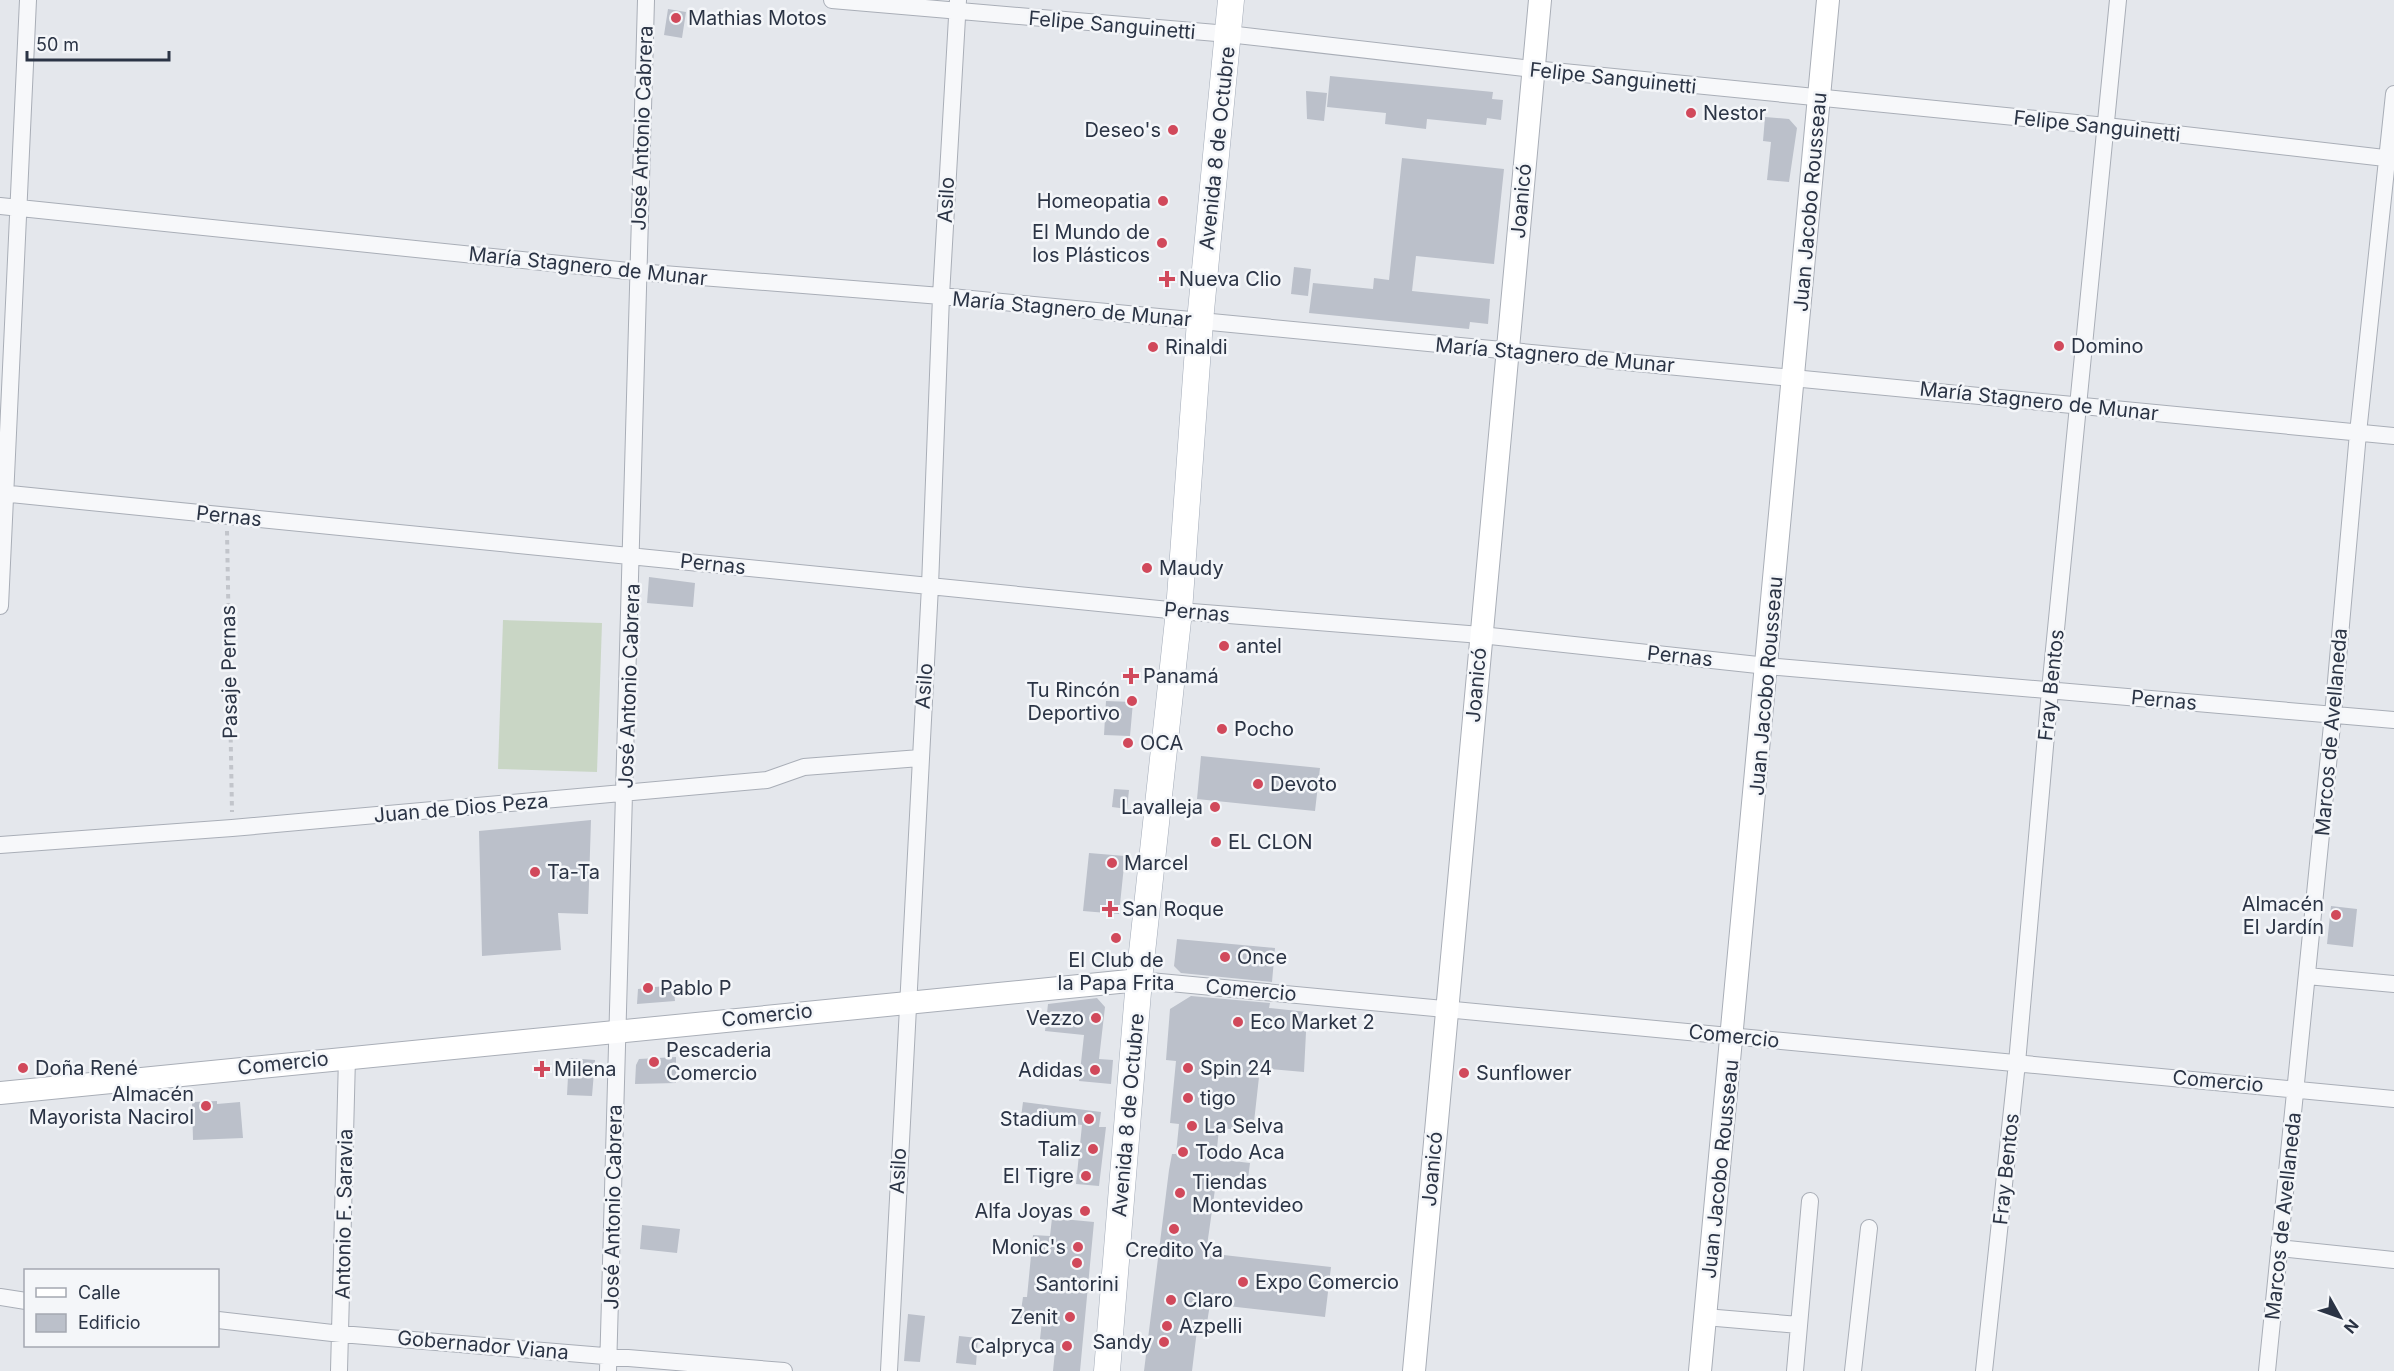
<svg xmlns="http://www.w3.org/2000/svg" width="2394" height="1371" font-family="Inter,sans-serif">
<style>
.pitch{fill:#c9d6c5}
.building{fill:#bbc0ca}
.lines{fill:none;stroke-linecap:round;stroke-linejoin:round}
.street-casing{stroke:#a9aeb7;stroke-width:18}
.secondary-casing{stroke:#a9aeb7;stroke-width:24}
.primary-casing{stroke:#a3abb8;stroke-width:27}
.path{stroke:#c2c5cb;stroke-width:4;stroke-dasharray:4.5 4.5;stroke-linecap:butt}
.street{stroke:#f7f8fa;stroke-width:16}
.secondary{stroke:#fff;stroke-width:22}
.primary{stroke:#fff;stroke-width:26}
.poi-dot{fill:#d1495b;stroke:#f4f6f9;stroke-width:2}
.labels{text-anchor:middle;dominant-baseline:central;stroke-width:5;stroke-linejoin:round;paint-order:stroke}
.poi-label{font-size:20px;fill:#2b3445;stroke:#f4f6f9;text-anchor:start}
.street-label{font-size:20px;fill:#2b3445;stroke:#f4f6f9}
</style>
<rect width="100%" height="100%" fill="#e4e7ec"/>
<path class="pitch" d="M503,620L602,623L597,772L498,769Z"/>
<path class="building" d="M668,9L686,12L682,38L664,35Z
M1330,76L1493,92L1492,99L1503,100L1501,120L1487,118L1486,125L1427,119L1426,129L1385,124L1386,113L1327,107Z
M1306,91L1327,93L1324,121L1307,119Z
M1765,117L1789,119L1797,128L1789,182L1767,180L1771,142L1763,141Z
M1402,158L1504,169L1494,264L1416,256L1412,291L1490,299L1488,324L1470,322L1469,329L1309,313L1313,283L1373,289L1374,278L1389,280Z
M1294,267L1311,269L1308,296L1291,294Z
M649,577L695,583L693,607L647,603Z
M1106,701L1133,702L1130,736L1104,735Z
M1201,756L1320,768L1315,811L1197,799Z
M1114,789L1129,790L1127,809L1112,807Z
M591,820L588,914L558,913L561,950L482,956L479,831Z
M1089,853L1125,856L1119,914L1083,911Z
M2331,906L2357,909L2353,947L2327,944Z
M1177,939L1275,948L1272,982L1181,973L1174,966Z
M673,985L675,1001L637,1004L638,989Z
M1191,996L1270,1003L1269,1008L1307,1012L1304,1072L1260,1068L1253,1131L1219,1128L1216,1159L1250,1163L1248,1179L1217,1175L1206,1253L1331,1267L1325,1317L1210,1304L1207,1323L1198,1322L1192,1371H1144L1169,1170L1172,1154H1176L1179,1124L1170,1123L1176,1061L1166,1060L1170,1009Z
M1097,998L1105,1007L1099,1059L1113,1060L1111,1084L1079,1081L1084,1035L1045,1031L1048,1004Z
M676,1057V1083L635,1084L636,1065L639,1059Z
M569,1058L595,1060L592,1096L567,1095Z
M217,1101V1104L240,1102L243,1138L193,1140L192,1102Z
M1023,1102L1101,1112L1099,1127H1106L1099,1186L1076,1184L1082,1125L1021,1117Z
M1052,1218L1094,1222L1080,1371H1053L1056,1341L1040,1339L1042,1321L1020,1318L1023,1297H1027L1033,1235L1050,1236Z
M642,1225L680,1229L677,1253L640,1249Z
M908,1314L925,1316L920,1362L904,1361Z
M959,1336L978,1338L976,1365L956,1363Z"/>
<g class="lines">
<g class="street-casing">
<path id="street" d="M832,0L1228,34L1533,69L2106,126L2394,159
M0,206L638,272L941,296L2394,436
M0,493L1179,611L1481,635L1767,666L2394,720
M0,606L28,0
M0,845L232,828L767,780L804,767L920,758
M2307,976L2394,984
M1139,980L2394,1099
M2279,1248L2394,1260
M0,1297L26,1301
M1705,1317L1799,1325
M218,1320L341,1334L784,1371
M339,1371L347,1057
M608,1371L646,0
M889,1371L930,586L941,296L958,0
M1795,1371L1810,1201
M1853,1371L1869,1228
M1984,1371L2017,1063L2050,690L2118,0
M2267,1371L2333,715L2358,433L2394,94"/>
</g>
<g class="secondary-casing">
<path id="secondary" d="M0,1093L1139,980
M1414,1371L1540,0
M1700,1371L1828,0"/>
</g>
<g class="primary-casing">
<path id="primary" d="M1107,1371L1139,980L1179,611L1200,321L1231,0"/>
</g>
<path class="path" d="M227,531L232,812"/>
<use href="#street" class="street"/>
<use href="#secondary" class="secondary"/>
<use href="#primary" class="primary"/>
</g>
<g class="poi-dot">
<circle cx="676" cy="18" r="6"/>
<circle cx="1691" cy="113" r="6"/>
<circle cx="1173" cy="130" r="6"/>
<circle cx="1163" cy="201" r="6"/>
<circle cx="1162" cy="243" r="6"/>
<path d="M1164 270h6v6h6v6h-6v6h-6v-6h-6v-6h6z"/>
<circle cx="2059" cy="346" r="6"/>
<circle cx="1153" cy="347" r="6"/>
<circle cx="1147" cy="568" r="6"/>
<circle cx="1224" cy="646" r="6"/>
<path d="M1128 667h6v6h6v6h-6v6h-6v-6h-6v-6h6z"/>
<circle cx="1132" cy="701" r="6"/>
<circle cx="1222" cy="729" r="6"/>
<circle cx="1128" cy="743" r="6"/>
<circle cx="1258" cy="784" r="6"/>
<circle cx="1215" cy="807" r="6"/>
<circle cx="1216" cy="842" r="6"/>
<circle cx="1112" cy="863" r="6"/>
<circle cx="535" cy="872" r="6"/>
<path d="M1107 900h6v6h6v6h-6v6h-6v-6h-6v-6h6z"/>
<circle cx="2336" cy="915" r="6"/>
<circle cx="1116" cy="938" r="6"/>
<circle cx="1225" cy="957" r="6"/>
<circle cx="648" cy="988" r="6"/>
<circle cx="1096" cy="1018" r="6"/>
<circle cx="1238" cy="1022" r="6"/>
<circle cx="654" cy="1062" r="6"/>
<circle cx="23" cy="1068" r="6"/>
<circle cx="1188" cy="1068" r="6"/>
<path d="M539 1060h6v6h6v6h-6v6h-6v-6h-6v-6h6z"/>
<circle cx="1095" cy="1070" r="6"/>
<circle cx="1464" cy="1073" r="6"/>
<circle cx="1188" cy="1098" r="6"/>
<circle cx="206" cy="1106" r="6"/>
<circle cx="1089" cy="1119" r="6"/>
<circle cx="1192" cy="1126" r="6"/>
<circle cx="1093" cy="1149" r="6"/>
<circle cx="1183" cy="1152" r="6"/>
<circle cx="1086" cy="1176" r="6"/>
<circle cx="1180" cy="1193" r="6"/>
<circle cx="1085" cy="1211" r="6"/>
<circle cx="1174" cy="1229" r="6"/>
<circle cx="1078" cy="1247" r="6"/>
<circle cx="1077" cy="1263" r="6"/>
<circle cx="1243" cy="1282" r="6"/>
<circle cx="1171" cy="1300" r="6"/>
<circle cx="1070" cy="1317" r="6"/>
<circle cx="1167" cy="1326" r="6"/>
<circle cx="1164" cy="1342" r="6"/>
<circle cx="1067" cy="1346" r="6"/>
</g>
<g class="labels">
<g class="poi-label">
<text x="688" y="18">Mathias Motos</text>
<text x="1703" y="113">Nestor</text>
<text x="1161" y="130" text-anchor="end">Deseo's</text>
<text x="1151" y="201" text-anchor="end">Homeopatia</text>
<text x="1150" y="232" text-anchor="end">El Mundo de<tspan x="1150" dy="23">los Plásticos</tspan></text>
<text x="1179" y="279">Nueva Clio</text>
<text x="2071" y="346">Domino</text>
<text x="1165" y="347">Rinaldi</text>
<text x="1159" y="568">Maudy</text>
<text x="1236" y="646">antel</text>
<text x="1143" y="676">Panamá</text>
<text x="1120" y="690" text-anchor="end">Tu Rincón<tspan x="1120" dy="23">Deportivo</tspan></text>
<text x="1234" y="729">Pocho</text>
<text x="1140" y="743">OCA</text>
<text x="1270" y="784">Devoto</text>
<text x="1203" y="807" text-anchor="end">Lavalleja</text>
<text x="1228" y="842">EL CLON</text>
<text x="1124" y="863">Marcel</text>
<text x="547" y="872">Ta-Ta</text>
<text x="2324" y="904" text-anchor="end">Almacén<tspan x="2324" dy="23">El Jardín</tspan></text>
<text x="1122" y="909">San Roque</text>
<text x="1237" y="957">Once</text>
<text x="1116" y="960" text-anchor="middle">El Club de<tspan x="1116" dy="23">la Papa Frita</tspan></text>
<text x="660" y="988">Pablo P</text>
<text x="1084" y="1018" text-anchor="end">Vezzo</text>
<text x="1250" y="1022">Eco Market 2</text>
<text x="666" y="1050">Pescaderia<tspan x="666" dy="23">Comercio</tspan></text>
<text x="35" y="1068">Doña René</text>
<text x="1200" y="1068">Spin 24</text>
<text x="554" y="1069">Milena</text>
<text x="1083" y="1070" text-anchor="end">Adidas</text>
<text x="1476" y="1073">Sunflower</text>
<text x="194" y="1094" text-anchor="end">Almacén<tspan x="194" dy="23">Mayorista Nacirol</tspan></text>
<text x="1200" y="1098">tigo</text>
<text x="1077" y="1119" text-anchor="end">Stadium</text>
<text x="1204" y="1126">La Selva</text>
<text x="1081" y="1149" text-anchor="end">Taliz</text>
<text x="1195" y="1152">Todo Aca</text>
<text x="1074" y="1176" text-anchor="end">El Tigre</text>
<text x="1192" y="1182">Tiendas<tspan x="1192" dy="23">Montevideo</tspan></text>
<text x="1073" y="1211" text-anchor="end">Alfa Joyas</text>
<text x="1066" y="1247" text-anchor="end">Monic's</text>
<text x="1174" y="1250" text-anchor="middle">Credito Ya</text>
<text x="1255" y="1282">Expo Comercio</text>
<text x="1077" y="1284" text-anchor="middle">Santorini</text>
<text x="1183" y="1300">Claro</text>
<text x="1058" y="1317" text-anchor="end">Zenit</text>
<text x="1179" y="1326">Azpelli</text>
<text x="1152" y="1342" text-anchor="end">Sandy</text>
<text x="1055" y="1346" text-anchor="end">Calpryca</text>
</g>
<g class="street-label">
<text transform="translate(1112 25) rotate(5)">Felipe Sanguinetti</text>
<text transform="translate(1613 78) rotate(6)">Felipe Sanguinetti</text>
<text transform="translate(2097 126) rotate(6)">Felipe Sanguinetti</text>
<text transform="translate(642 128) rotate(-88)">José Antonio Cabrera</text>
<text transform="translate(1217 148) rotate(-84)">Avenida 8 de Octubre</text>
<text transform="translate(946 200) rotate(-87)">Asilo</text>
<text transform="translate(1521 201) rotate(-85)">Joanicó</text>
<text transform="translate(1810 202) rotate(-85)">Juan Jacobo Rousseau</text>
<text transform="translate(588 266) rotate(6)">María Stagnero de Munar</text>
<text transform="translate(1072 309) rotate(5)">María Stagnero de Munar</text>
<text transform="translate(1555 355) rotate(5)">María Stagnero de Munar</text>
<text transform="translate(2039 401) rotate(6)">María Stagnero de Munar</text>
<text transform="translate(229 516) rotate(6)">Pernas</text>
<text transform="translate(713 564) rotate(6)">Pernas</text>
<text transform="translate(1197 612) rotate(5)">Pernas</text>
<text transform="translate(1680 656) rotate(6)">Pernas</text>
<text transform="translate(229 672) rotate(-91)">Pasaje Pernas</text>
<text transform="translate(1476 685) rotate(-85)">Joanicó</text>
<text transform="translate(2051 685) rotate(-84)">Fray Bentos</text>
<text transform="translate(629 686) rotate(-88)">José Antonio Cabrera</text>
<text transform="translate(924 686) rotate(-86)">Asilo</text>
<text transform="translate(1766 686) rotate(-85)">Juan Jacobo Rousseau</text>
<text transform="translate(2164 700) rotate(5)">Pernas</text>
<text transform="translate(2331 732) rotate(-85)">Marcos de Avellaneda</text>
<text transform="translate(461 808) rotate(-5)">Juan de Dios Peza</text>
<text transform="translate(1251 990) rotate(5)">Comercio</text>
<text transform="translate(767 1015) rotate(-6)">Comercio</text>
<text transform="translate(1734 1036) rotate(6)">Comercio</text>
<text transform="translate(283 1063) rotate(-6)">Comercio</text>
<text transform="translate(2218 1081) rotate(5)">Comercio</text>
<text transform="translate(1128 1115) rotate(-85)">Avenida 8 de Octubre</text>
<text transform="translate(1432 1169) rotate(-85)">Joanicó</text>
<text transform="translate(1720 1169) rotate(-84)">Juan Jacobo Rousseau</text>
<text transform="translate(2006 1169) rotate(-84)">Fray Bentos</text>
<text transform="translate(898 1171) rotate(-87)">Asilo</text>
<text transform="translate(613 1207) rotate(-89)">José Antonio Cabrera</text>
<text transform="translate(344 1214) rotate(-89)">Antonio F. Saravia</text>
<text transform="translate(2283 1216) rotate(-84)">Marcos de Avellaneda</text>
<text transform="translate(483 1345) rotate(5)">Gobernador Viana</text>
</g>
</g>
<rect x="24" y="1269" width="195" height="78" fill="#f4f6f9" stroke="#a4a8b1" stroke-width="1.5"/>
<rect x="36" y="1288" width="30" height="9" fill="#ffffff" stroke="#a4a8b1" stroke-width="1.5"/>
<text x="78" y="1299" font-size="18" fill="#2b3445">Calle</text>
<rect x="36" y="1314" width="30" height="18" fill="#bbc0ca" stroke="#a4a8b1" stroke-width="1.5"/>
<text x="78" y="1329" font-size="18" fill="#2b3445">Edificio</text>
<g transform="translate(2340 1317) rotate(130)" stroke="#f4f6f9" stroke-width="4.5" paint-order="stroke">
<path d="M0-4.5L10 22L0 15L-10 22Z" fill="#2b3445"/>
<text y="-9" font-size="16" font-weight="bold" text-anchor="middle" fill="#2b3445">N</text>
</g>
<path d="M27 51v9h142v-9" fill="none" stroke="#2b3445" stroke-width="3"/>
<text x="36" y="51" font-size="18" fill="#2b3445" stroke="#f4f6f9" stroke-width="4.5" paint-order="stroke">50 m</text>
</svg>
